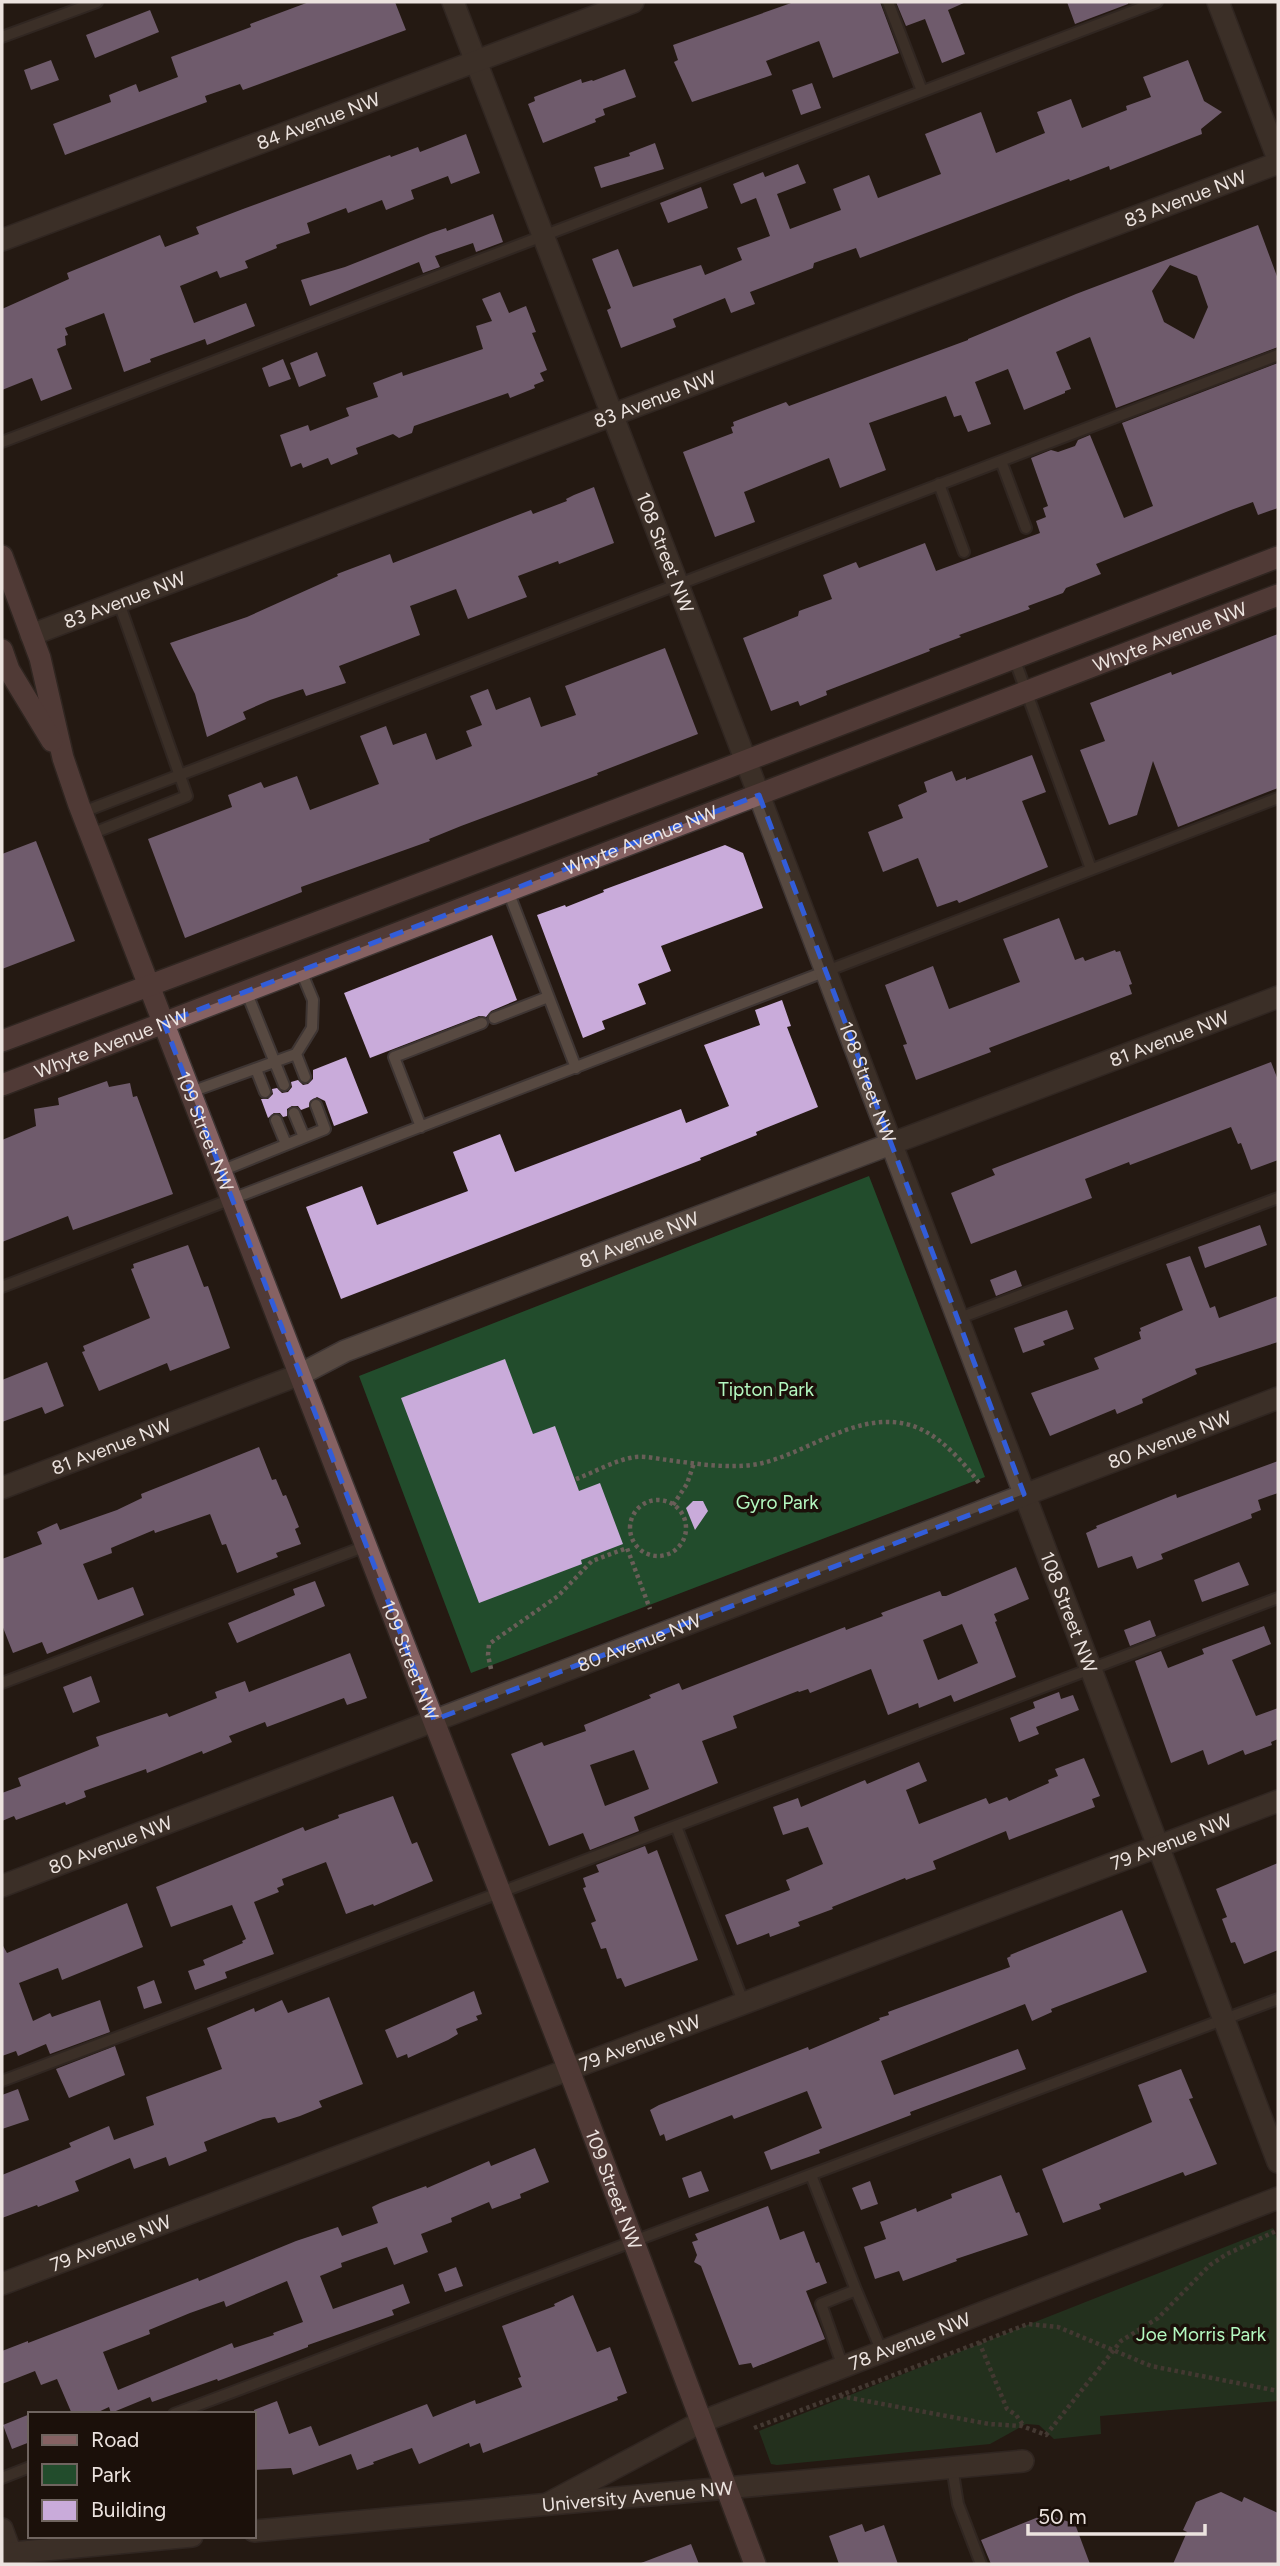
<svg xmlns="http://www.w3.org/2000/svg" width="1280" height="2566" font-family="Figtree,sans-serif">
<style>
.green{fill:#224c2c}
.building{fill:#c9abda;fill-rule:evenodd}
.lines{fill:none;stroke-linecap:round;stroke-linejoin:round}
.lane-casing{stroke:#3e3533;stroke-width:14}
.street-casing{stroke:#3e3533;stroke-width:24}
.secondary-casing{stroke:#3e3533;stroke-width:24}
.path{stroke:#695e58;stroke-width:4.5;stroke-dasharray:3.5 3.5;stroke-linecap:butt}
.lane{stroke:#574941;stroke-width:10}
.street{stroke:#574941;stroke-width:21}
.secondary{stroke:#866263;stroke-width:21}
.marked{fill:none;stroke:#325dd9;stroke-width:5;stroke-dasharray:14 9;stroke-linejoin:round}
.labels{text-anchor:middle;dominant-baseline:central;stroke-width:7;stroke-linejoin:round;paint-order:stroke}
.street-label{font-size:19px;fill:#ece3df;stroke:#1b100a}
.park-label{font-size:19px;fill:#b4f8c0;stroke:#1b100a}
</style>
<rect width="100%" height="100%" fill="#251912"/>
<path class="green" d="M869,1176L985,1477L471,1673L359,1376Z
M1273,2228L1278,2242V2401L1100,2416L1101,2434L1054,2439L1039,2425L1026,2424L990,2444L777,2465L771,2464L759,2431Z"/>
<path class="building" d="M309,2H395L406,30L243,90L240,84L205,96L207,102L65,155L53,124L111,102L109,95L136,84L139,92L178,77L171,57L251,27L250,24Z
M794,2H880L899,53L833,78L819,41L766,61L772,75L692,102L674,62L678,60L673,45Z
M896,2H966L948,10L965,54L942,63L925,19L906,26Z
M1067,2H1128V4L1075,24Z
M150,10L159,32L95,58L86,35Z
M51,60L59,80L31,90L24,70Z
M1188,60L1204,101L1222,112L1201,129L1202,134L1110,170L1109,166L1070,181L1069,179L860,258L856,248L814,263L813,268L750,292L755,304L731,313L725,298L673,319L676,327L621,348L607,310L611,308L592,259L618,249L633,287L701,265L705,275L742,260L737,248L770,236L756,198L741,204L733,184L763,172L765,177L798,164L806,183L777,194L790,229L841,210L833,189L869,175L878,198L941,174L925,134L981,112L996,153L1045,133L1037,112L1071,99L1082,128L1127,110L1126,106L1151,97L1143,77Z
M625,69L636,97L603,109L605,115L595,119L596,122L543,143L528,104L535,101L534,97L581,79L582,83L592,80L593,81Z
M812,83L821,108L801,115L792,90Z
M466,134L480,173L451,184L448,176L411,190L414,199L386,210L382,200L348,213L346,208L307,223L310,233L276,245L277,248L245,261L248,268L220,278L217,271L180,286L194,323L246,303L255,326L207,345L205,339L150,359L151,362L124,372L104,313L65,328L68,335L65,336L66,345L57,349L72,389L41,401L32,378L2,390V309L69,279L67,273L160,235L165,247L199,234L196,227L243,209L390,155L391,157L418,147L420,152Z
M655,143L664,169L601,188L594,167L630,156L629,153Z
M701,187L708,208L668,223L660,203Z
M493,214L503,242L476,252L473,243L435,256L440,267L423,273L419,262L310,306L301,280L345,267L431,233L446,228L447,231Z
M1258,225L1278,279V347L1116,408L1090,337L1056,352L1071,389L1065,391V393L1024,410L1008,369L975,382L991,424L968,432L961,415L954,417L946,396L869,423L886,470L840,488L829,458L744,492L755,522L715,537L683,452L733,433L731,427L734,426L733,422L786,402L789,406L968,340V339L1076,294ZM1170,265L1197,276L1208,307L1194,339L1164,322L1152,291Z
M500,292L509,313L526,306L536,332L532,333L547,370L540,373L544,381L534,385L535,388L510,398L508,393L414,426L412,433L399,438L393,434L356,448L358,454L331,465L328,458L303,468L301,463L291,467L280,435L308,425L310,431L349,416L346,408L378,397L373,383L402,372L403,376L483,349L476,326L492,321L482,299Z
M317,352L326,376L299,387L290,363Z
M283,359L291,379L269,387L262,368Z
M1278,363V508L1258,515L1253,502L1231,510L1096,564L1101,574L1066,588L1063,593L1028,606L1030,609L959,635L961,637L929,649L930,651L826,691L827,695L800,706L798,701L771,711L743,638L798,616L799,611L832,599L823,575L856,562L859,568L925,543L936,571L1040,533L1036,521L1046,517L1043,508L1048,506L1031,458L1051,450L1058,452L1075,446L1078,440L1090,435L1124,518L1153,506L1122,423Z
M594,487L614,543L559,564L558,561L518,576L527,597L468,619L456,589L410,606L420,635L339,666L346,683L306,696L303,689L270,700L243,712L246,719L207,737L195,694L170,643L247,617L338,576L337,574L390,554L393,563L531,510L533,514L567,501L566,499L574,495Z
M1278,634V788L1178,827L1153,761L1137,815L1109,825L1080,750L1105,741L1090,703L1171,672L1172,675Z
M665,648L698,734L597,773L598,775L461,826L429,839L430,841L301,887L302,892L185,938L148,839L232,807L228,795L261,782L264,788L297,776L310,810L379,784L360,736L386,726L393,745L426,733L436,760L472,746L466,731L482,725L470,696L488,689L496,710L530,697L541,727L576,715L565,686Z
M1032,755L1046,792L1022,801L1048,867L959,903L957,900L937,907L918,858L883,872L868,832L903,818L898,805L927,792L924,782L952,771L956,781L966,777V780Z
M36,841L75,941L2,969V854Z
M725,845L743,853L763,908L661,946L671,971L638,984L646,1004L602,1021L605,1029L583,1038L537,915L565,905L566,907L604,892L603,890Z
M1059,918L1075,960L1083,957L1085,961L1115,950L1116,952L1120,951L1132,984L1129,985L1132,994L989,1048L991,1052L916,1080L903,1045L907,1044L885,985L933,966L949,1009L1020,982L1003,939Z
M492,935L517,1000L491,1011L486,1017L479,1016L370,1058L344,993Z
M782,1000L791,1026L787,1027L818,1107L756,1132L757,1135L700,1158L701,1160L341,1299L306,1207L362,1186L377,1225L468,1191L453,1152L500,1134L515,1172L681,1109L686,1123L729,1106L704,1045L760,1025L755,1010Z
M346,1057L368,1113L334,1126L325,1101L317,1097L310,1101L309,1107L301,1110L298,1106H292L287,1109V1116L283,1117L280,1113H274L268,1118L261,1099H268L273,1094L272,1089L277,1088L282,1093L288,1092L292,1087L291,1082L298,1080L303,1085L308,1084L313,1079V1070Z
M1271,1062L1278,1080V1160L1251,1170L1241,1143L1238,1144L1231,1127L1130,1165L1129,1162L1085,1179L1092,1198L971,1244L951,1193L995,1175L992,1169Z
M107,1081L109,1087L130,1083L133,1097L137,1096L173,1194L73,1230L68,1216L2,1242V1140L36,1126L34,1109L59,1105L58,1098Z
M1260,1225L1267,1245L1205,1268L1198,1247Z
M188,1245L204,1287L208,1286L230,1348L170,1371L167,1363L99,1391L82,1352L85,1351L83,1346L150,1318L131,1269L134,1268L133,1264Z
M1190,1256L1210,1308L1215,1306L1219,1318L1278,1296V1342L1195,1369L1197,1374L1142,1399L1143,1403L1117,1414L1115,1409L1050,1436L1031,1393L1099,1369L1094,1358L1141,1339L1139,1332L1141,1331L1140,1328L1183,1310L1166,1264Z
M1016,1270L1022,1286L996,1296L990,1280Z
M1067,1310L1074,1329L1043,1341L1045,1345L1023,1353L1014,1328Z
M505,1359L533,1434L555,1426L579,1491L600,1483L623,1544L581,1560L582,1564L479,1603L401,1398Z
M47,1362L64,1406L45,1414L42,1407L2,1422V1380Z
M259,1447L272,1480L276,1479L283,1496L286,1495L299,1527L295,1529L301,1544L276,1553L278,1557L237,1573L226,1544L222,1545L210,1514L155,1533L154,1530L111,1548L112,1553L83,1564L98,1600L133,1587L144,1615L47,1654L42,1642L13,1653L2,1625V1559L42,1544L37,1532L57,1523L60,1530L117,1510L142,1498L141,1494Z
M1278,1461V1493L1258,1500L1261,1510L1251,1514L1252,1518L1161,1554L1163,1559L1137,1569L1132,1556L1098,1568L1086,1533L1097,1528L1096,1526L1176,1494L1177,1498Z
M693,1501H703L708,1511L695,1530L686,1508Z
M1239,1562L1249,1585L1202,1602L1194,1580Z
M1016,1567L1029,1599L994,1614L997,1621L995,1622L1016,1677L954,1702L951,1695L919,1708L918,1703L888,1715L871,1669L810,1693L808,1689L799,1692L798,1691L733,1716L737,1728L702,1741L718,1783L634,1817L639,1831L590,1850L583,1833L549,1846L511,1754L542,1742L544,1746L586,1731L584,1725L651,1698L649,1695L679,1683L682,1690L845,1627L846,1630L883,1616L881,1613L940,1591L942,1596H946ZM962,1624L978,1663L938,1680L923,1640ZM634,1750L649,1789L605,1806L590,1765Z
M315,1581L325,1606L237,1643L228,1623L295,1595L293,1589Z
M1150,1620L1156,1636L1130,1646L1124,1630Z
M1264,1626L1271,1644L1232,1660L1256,1716L1278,1708V1739L1271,1742L1272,1745L1245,1755L1243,1750L1208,1765L1203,1750L1171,1763L1135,1661L1161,1651L1168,1668L1204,1654L1202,1649Z
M350,1653L367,1698L347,1705L344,1698L267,1727L265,1722L229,1736L232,1742L203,1754L202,1751L147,1773L146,1769L84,1791L86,1797L66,1805L65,1802L16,1820L14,1816L2,1821V1793L21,1786L18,1778L99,1746L96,1737L167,1713L169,1717L217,1698L215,1692L245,1681L249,1692Z
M91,1676L100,1702L73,1713L63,1687Z
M1059,1692L1061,1699L1073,1695L1079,1710L1036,1727L1039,1734L1019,1742L1010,1718L1035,1708L1033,1702Z
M1084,1758L1100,1796L1092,1799L1095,1807L1009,1840L1006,1831L933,1861L936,1869L906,1880L905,1878L832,1907L833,1909L798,1922L800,1926L770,1937L769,1933L737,1945L725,1915L790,1890L786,1880L823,1864L808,1827L783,1835L773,1807L798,1798L801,1807L865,1780L867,1784L919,1762L927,1781L906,1790L919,1824L986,1798L989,1804L1007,1797L1009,1801L1049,1783L1048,1780L1058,1776L1055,1769Z
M393,1796L412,1844L417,1842L433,1881L374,1906L373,1904L346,1914L326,1862L282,1879L284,1885L277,1888L279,1892L254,1902L274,1954L225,1972L227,1978L195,1990L188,1971L205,1965L203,1960L243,1943L242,1941L246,1939L232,1905L171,1927L156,1887L303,1827L305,1831L339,1818L338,1815Z
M645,1846L648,1854L657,1850L698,1960L625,1987L621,1978L617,1979L606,1948L601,1949L591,1923L596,1921L583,1888L586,1887L583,1878L599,1872L596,1865Z
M1278,1863V1950L1244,1964L1235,1942L1231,1943L1222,1919L1227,1917L1216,1889Z
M127,1903L143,1947L62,1980L58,1968L19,1983L33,2021L50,2013L52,2017L100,2000L110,2032L50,2054L46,2044L18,2056L16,2051L2,2056V1944L7,1953Z
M1122,1910L1147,1972L1051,2009L1052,2012L1032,2021L1025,2004L881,2061L894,2095L1018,2049L1026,2069L910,2112L911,2115L819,2150L820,2153L771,2170L764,2152L822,2128L807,2091L734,2119L732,2115L666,2141L664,2134L660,2136L650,2110L659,2105L808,2047L809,2050L880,2020L879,2018L889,2015L888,2012L1010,1967L1007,1958L1011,1956L1010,1955Z
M154,1980L162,2003L144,2009L137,1987Z
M474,1991L482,2014L476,2016L478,2020L456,2029L458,2034L448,2040L408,2058L407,2054L397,2058L385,2030Z
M329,1997L363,2084L319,2101L322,2107L300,2116L278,2123L275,2117L263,2119L204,2142L207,2151L169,2166L166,2157L134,2169L130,2158L75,2181L79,2191L38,2207L37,2205L2,2218V2175L71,2147L69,2143L109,2126L114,2140L154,2125L146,2097L222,2069L207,2028L254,2008L255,2012L282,2000L288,2013Z
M115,2046L125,2075L69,2098L56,2069Z
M1181,2069L1193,2098L1189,2099L1217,2164L1185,2176L1183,2172L1099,2204L1101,2209L1063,2223L1042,2169L1152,2122L1138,2085Z
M18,2089L29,2120L2,2129V2095Z
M535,2148L549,2182L520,2194L521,2198L492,2209L489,2202L451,2218L452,2222L421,2234L428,2252L394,2265L387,2247L341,2263L342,2267L320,2276L333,2309L403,2284L410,2303L392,2310L394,2315L308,2345V2347L218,2381L217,2379L152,2402L150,2397L111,2413L109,2407L94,2414H72L57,2379L41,2385L35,2371L2,2384V2351L28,2341V2343L198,2278L199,2281L296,2241L338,2227L342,2236L378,2223L372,2207L380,2203L426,2186L427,2188L489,2161L491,2166ZM287,2281L303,2322L273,2333L274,2335L234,2348L232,2343L118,2390L103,2352L150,2334L149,2330L190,2313L224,2301L226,2307Z
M701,2171L709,2191L689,2198L682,2178Z
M1001,2175L1016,2213L1019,2212L1028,2235L956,2259L957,2261L903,2281L899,2271L875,2279L864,2247L886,2239L880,2222L916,2208L917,2212L952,2198L951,2194Z
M870,2181L878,2204L861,2210L852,2188Z
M768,2206L780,2240L804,2231L816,2263L819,2262L827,2283L806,2291L825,2339L753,2368L751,2363L739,2365L701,2266L694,2262L697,2255L692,2242L698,2240L695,2234Z
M456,2267L463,2286L445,2292L438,2274Z
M573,2295L597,2352L610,2347L627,2393L617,2397L618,2400L483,2453L480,2443L470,2447L469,2443L419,2464L412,2448L373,2462L374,2464L357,2470L351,2454L293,2475L291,2468L254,2470V2410L277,2401L289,2434L311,2426L319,2446L427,2404L433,2417L475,2400L476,2404L480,2403L522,2387L518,2378L521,2377L502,2326L555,2306L554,2304Z
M30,2414V2442L12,2449L3,2425Z
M1221,2492L1242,2502L1244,2497L1278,2513V2564H1173L1187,2532L1183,2530L1196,2502Z
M1046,2514L1075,2524L1090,2564H991L981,2540Z
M862,2524L865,2532L884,2525L898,2564H839L829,2536Z
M691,2544L699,2564H641V2563Z"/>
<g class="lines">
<g class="lane-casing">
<path id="lane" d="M888,2L922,91
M2,37L97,2
M2,442L1157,2
M1001,461L1026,528
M939,484L964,552
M1014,658L1091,869
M83,812L1278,355
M91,834L187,796L119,603
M508,891L576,1068
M246,991L284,1085
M494,1018L548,997
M296,1054L305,1077
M256,1069L265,1092
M191,1092L296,1054L312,1028L313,1000L301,971
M294,1113L304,1137
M276,1120L286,1144
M421,1127L394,1057L482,1023
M221,1171L325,1129L316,1105
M2,1287L1278,798
M957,1319L1278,1198
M2,1683L366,1546
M676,1826L744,2004
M2,2081L1278,1598
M811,2175L856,2290
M843,2367L821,2304L856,2290L882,2352
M174,2414L1278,1999
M952,2467L958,2504L981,2564
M2,2478L30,2467"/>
</g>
<g class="street-casing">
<g id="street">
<path id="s1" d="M453,2L759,795L1278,2162"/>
<path d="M1218,2L1278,159"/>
<path id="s2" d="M2,240L633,2"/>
<path id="s3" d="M31,635L1278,163"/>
<path id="s4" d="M2,1488L301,1374L345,1351L1278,997"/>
<path id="s5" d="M2,1886L1278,1398"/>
<path id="s6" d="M2,2284L1278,1801"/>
<path id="s7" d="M549,2503L701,2422L1278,2198"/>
<path d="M2,2529L15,2564"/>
<path id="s8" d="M254,2531L1023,2461"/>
<path d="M2,2554L192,2536"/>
</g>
</g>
<g class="secondary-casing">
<g id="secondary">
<path id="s9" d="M2,556L40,658L63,758L79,805L569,2070L755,2564"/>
<path d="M2,650L9,670L52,741"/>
<path d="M2,1041L719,771L1278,557"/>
<path id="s10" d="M2,1085L1278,595"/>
</g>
</g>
<path class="path" d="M576,1479C595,1472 617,1459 636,1457C646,1456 658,1459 668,1460C697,1464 730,1469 758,1464C806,1454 851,1415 901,1423C934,1428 960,1458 979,1483
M630 1528a28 28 0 1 1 56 0a28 28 0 1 1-56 0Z
M673,1505L687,1484L694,1463
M491,1669L488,1655L489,1644L558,1596L592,1561L627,1548L650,1609
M979,2342L1007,2409L1016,2415L1023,2425
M840,2396L989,2424L1022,2426L1046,2435L1121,2341L1158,2318L1210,2265L1227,2254L1276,2231
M754,2428L1028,2324L1058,2327L1151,2366L1278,2391"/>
<use href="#lane" class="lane"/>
<use href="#street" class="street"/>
<use href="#secondary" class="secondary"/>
</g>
<path d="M0 0H1280V2566H0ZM759,795L1024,1494L434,1720L164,1023Z" fill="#251912" fill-opacity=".55" fill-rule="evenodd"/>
<path class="marked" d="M759,795L1024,1494L434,1720L164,1023Z"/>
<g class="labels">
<g class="street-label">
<text stroke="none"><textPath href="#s2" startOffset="338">84 Avenue NW</textPath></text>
<text stroke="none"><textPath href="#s3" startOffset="1234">83 Avenue NW</textPath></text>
<text stroke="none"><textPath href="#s3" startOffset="667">83 Avenue NW</textPath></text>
<text stroke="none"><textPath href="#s1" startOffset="590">108 Street NW</textPath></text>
<text stroke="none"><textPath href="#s3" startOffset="100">83 Avenue NW</textPath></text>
<text stroke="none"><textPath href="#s10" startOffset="1251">Whyte Avenue NW</textPath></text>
<text stroke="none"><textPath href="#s10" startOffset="684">Whyte Avenue NW</textPath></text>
<text stroke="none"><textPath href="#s4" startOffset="1251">81 Avenue NW</textPath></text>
<text stroke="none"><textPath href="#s10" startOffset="117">Whyte Avenue NW</textPath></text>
<text stroke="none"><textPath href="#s1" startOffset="1157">108 Street NW</textPath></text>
<text stroke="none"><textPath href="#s9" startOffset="611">109 Street NW</textPath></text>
<text stroke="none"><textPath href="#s4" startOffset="684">81 Avenue NW</textPath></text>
<text stroke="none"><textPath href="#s5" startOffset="1250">80 Avenue NW</textPath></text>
<text stroke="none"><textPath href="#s4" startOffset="117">81 Avenue NW</textPath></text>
<text stroke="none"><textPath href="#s1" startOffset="1724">108 Street NW</textPath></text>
<text stroke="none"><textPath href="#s5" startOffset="682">80 Avenue NW</textPath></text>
<text stroke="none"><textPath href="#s9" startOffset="1178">109 Street NW</textPath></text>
<text stroke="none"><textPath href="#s6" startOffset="1250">79 Avenue NW</textPath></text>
<text stroke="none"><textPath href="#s5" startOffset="116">80 Avenue NW</textPath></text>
<text stroke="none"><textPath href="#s6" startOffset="682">79 Avenue NW</textPath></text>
<text stroke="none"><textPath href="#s9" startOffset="1745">109 Street NW</textPath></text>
<text stroke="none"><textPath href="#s6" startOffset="116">79 Avenue NW</textPath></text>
<text stroke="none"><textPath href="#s7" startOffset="396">78 Avenue NW</textPath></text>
<text stroke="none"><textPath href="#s8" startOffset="385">University Avenue NW</textPath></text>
</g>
<g class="park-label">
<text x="766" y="1389">Tipton Park</text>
<text x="777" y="1502">Gyro Park</text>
<text x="1201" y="2334">Joe Morris Park</text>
</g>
</g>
<rect width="1280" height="2566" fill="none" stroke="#ece3df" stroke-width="7"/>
<rect x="28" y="2412" width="228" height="126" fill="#1b100a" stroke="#6f645f" stroke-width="2"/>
<rect x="42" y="2435" width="35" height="10" fill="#866263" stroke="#6f645f" stroke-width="2"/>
<text x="91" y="2447" font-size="21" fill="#ece3df">Road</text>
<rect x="42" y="2464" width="35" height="21" fill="#224c2c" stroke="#6f645f" stroke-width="2"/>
<text x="91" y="2482" font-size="21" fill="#ece3df">Park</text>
<rect x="42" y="2500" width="35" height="21" fill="#c9abda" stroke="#6f645f" stroke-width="2"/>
<text x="91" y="2517" font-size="21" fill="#ece3df">Building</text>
<path d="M1028 2524v10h177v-10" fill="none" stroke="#ece3df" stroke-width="3.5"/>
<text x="1038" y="2524" font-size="21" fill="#ece3df" stroke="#1b100a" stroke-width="5" paint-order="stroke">50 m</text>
</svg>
